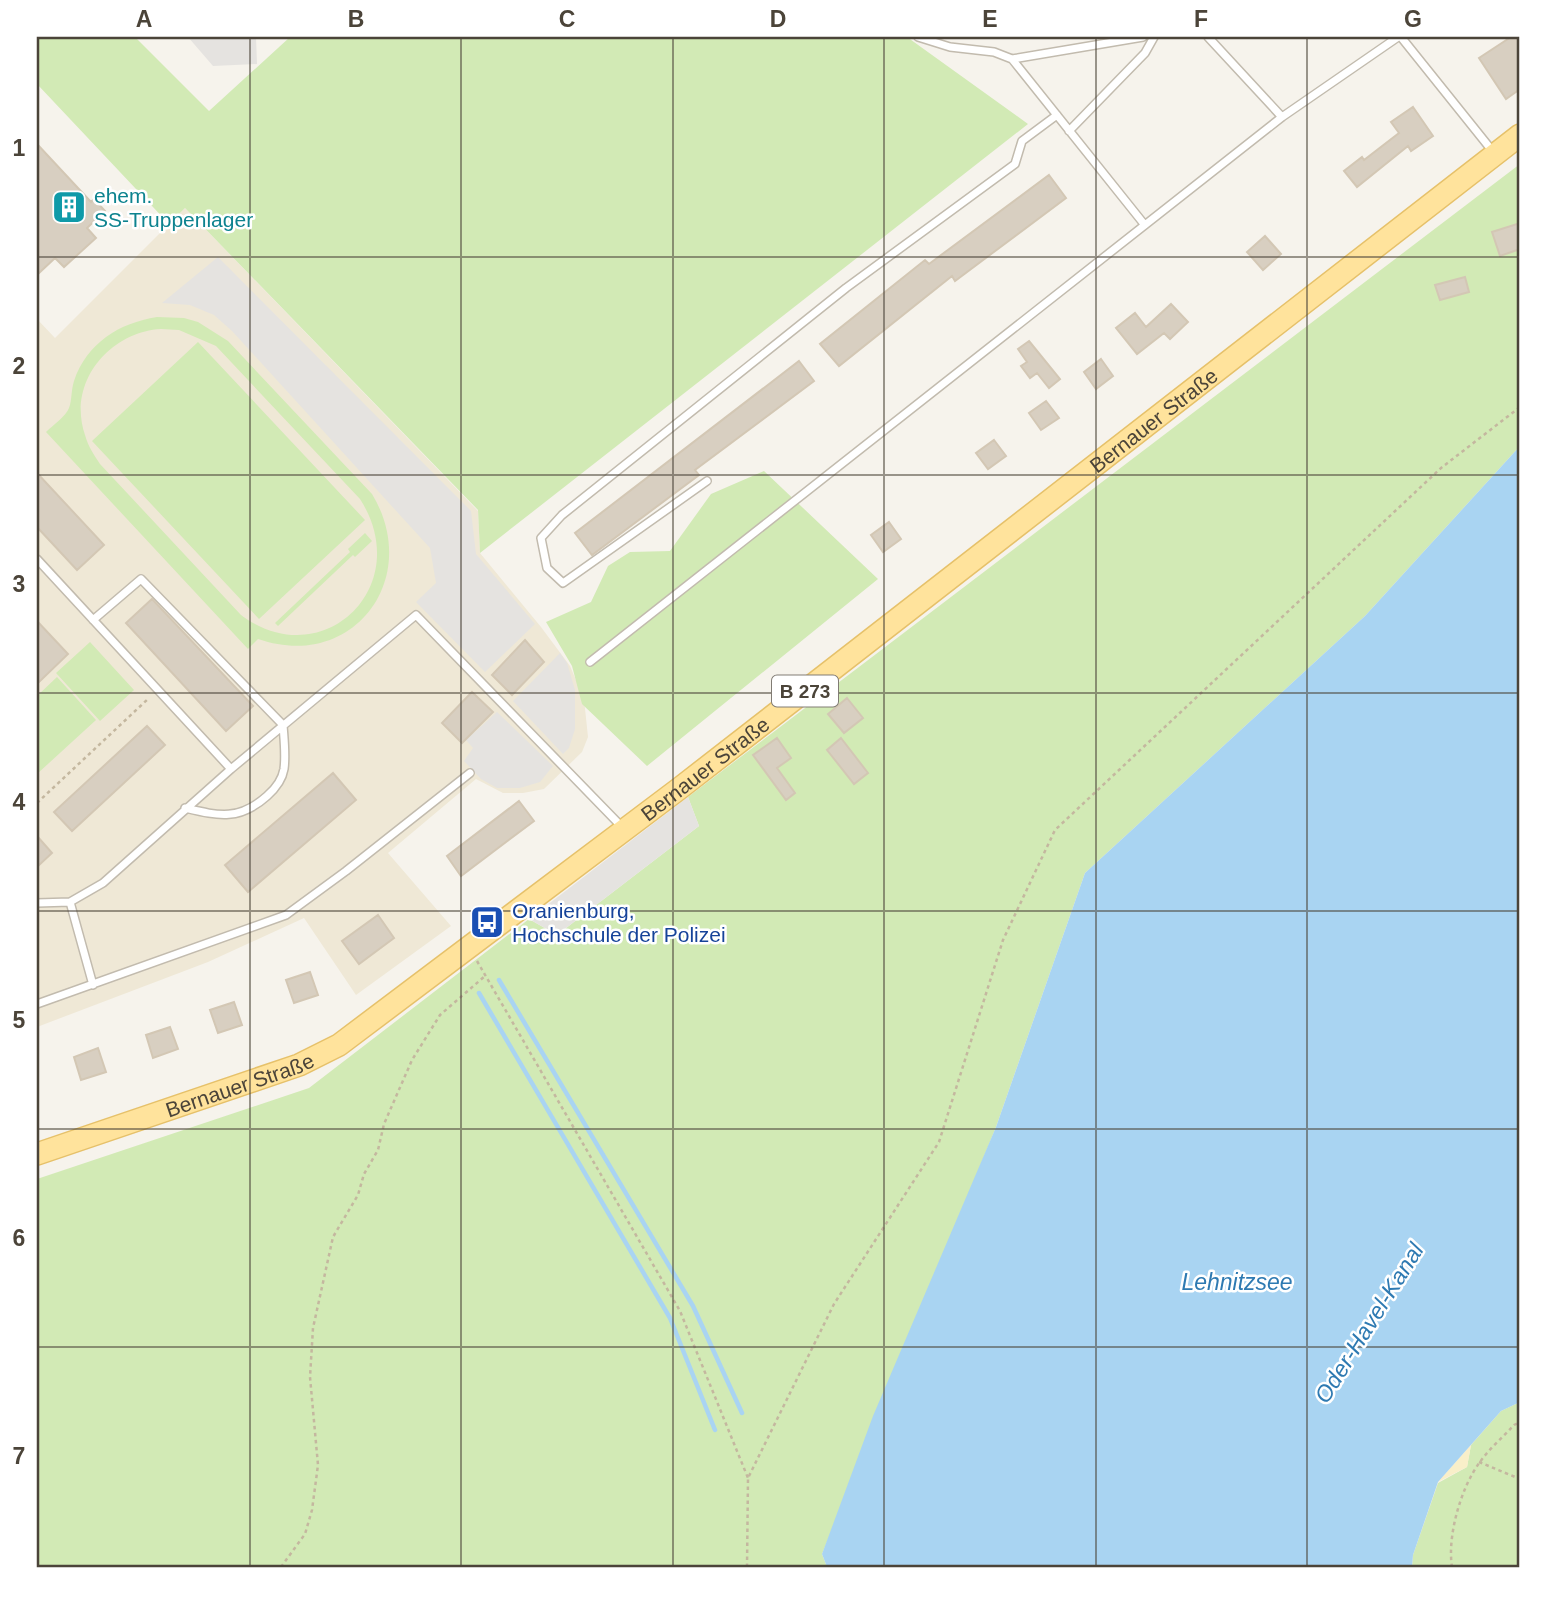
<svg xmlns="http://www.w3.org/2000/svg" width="1557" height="1604" font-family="Arial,sans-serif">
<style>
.education{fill:#efe8d6}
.green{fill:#d2eab5;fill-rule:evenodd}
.sand{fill:#f9efc9}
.parking{fill:#e5e3e0}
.water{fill:#a9d4f2}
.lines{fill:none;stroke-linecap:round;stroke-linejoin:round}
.stream{stroke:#a9d4f2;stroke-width:4.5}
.building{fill:#d8cfc1;stroke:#d3c7b4;stroke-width:2}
.service-casing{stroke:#c2bbae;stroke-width:10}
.primary-casing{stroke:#e6c16a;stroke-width:24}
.path{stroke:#c4b79f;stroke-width:2.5;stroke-dasharray:3.5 3.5;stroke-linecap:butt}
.service{stroke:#fff;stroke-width:7}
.primary{stroke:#ffe39c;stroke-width:21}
.grid{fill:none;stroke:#4b4439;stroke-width:2;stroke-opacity:0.55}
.labels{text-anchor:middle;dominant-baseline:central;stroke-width:5;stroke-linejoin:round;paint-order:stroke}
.shield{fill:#fff;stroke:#817c74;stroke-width:2}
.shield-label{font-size:19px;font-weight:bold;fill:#4b4439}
.culture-label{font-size:21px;fill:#0d838f;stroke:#fff;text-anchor:start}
.street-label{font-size:21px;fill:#4b4439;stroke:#fff}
.transit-label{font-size:21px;fill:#164399;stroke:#fff;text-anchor:start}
.water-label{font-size:23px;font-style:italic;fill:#2e7ab2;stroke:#fff}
.neatline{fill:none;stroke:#4b4439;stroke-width:2.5}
.grid-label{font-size:23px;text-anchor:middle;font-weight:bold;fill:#4b4439}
</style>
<rect width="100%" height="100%" fill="#f6f3ec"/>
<path class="education" d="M185,208L478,511L480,553L541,627L570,666L584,699L588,737L582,752L544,789L523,793H503L476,779L388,853L451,926L356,995L304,918L208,962L37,1027V319L55,338Z"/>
<path class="green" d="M37,37H135L209,111L290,37H907L1028,124L480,553L478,510L185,208L169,224L37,84Z
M1520,164V446L1365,616L1085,873L996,1127L822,1554L827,1567H37V1179L309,1088L529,919L557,935L699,826L688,797Z
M157,317L184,318L198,322L228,341L372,494C423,578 353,672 258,639L248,649L46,432C53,425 66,416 69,408C72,400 71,390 74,381C87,343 119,323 157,317ZM161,329L179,330L216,346L360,499C416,586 323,676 241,615L100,464C94,455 88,446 85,435C67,383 109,332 161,329Z
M198,342L365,520L259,619L92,441Z
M764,471L878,579L647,766L582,704L572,666L546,622L591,602L608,566L630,552L670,551L711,494Z
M365,533L372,541L355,557L353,555L278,626L275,623L350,552L348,549Z
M90,642L134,690L100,721L56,673Z
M57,677L96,720L37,774V696Z
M1520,1402V1567H1412L1413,1555L1438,1483L1467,1467L1471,1445L1501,1411Z"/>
<path class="sand" d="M1471,1445L1467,1467L1438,1482Z"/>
<path class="parking" d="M188,37H256L257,64L213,66Z
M218,257L471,511L476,554L535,624L485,672L416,602L436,583L430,548L232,331L214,315L190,305L162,303Z
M560,653L567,663L575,690V729L569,748L563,754L513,701Z
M497,712L553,766L540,782L520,788H497L481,779L464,761L473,748L466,740Z
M688,797L699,826L557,935L529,919Z"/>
<path class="water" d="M1520,446V1402L1501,1411L1438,1482L1413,1555L1412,1567H827L822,1554L873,1416L996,1127L1085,873L1365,616Z"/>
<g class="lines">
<path class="stream" d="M499,980L693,1306L742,1413
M479,993L670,1318L715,1430"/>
</g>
<path class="building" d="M1511,37H1520V89L1506,99L1479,58Z
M1413,107L1433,136L1411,151L1408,146L1357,187L1344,171L1362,157L1364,160L1399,133L1391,122Z
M37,144L91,202L94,199L105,211L87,228L96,238L64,267L55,258L37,275Z
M1049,175L1066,198L955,281L952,276L839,366L820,344L925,260L929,264Z
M1520,223V249L1500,256L1492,232Z
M1265,236L1281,254L1263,270L1247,252Z
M1465,277L1469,292L1440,300L1435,285Z
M1171,304L1188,322L1170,339L1164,333L1137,354L1116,328L1135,313L1146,327Z
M1029,341L1060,379L1049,388L1037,373L1030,378L1021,366L1027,362L1018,349Z
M1101,359L1113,376L1096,389L1084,372Z
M799,361L814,381L695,470L699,475L592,555L575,533Z
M1046,401L1059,418L1041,430L1029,413Z
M994,440L1006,456L988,469L976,453Z
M37,473L104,545L77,570L37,527Z
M889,522L901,539L883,552L871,535Z
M152,599L253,706L226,731L126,623Z
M37,621L68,654L37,684Z
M525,640L544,662L512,695L492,675Z
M472,692L493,712L462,743L442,723Z
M847,698L863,718L844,733L828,714Z
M147,726L165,745L72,831L54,812Z
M777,738L791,758L777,768L795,793L786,800L753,755Z
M841,738L868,773L854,784L827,750Z
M333,773L356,800L248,892L225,865Z
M519,801L534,821L461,876L447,856Z
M37,836L52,853L37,867Z
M378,915L394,938L359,964L342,941Z
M310,972L318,995L294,1003L286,980Z
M234,1002L242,1025L218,1033L210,1010Z
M170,1027L178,1049L153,1058L146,1035Z
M98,1048L106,1072L81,1080L74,1057Z"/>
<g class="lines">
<g class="service-casing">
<path id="service" d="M918,37L950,47L994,52L1012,59L1144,224
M1208,37L1282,117
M1401,37L1494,153
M1012,59L1143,37
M1069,131L1145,53L1154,37
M707,481L563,583L547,568L541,538L562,515L846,288L1015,164L1022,141L1057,115
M37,559L231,769
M93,620L141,579L283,725C284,739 286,755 284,769C282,781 275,789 267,796C239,821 219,816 185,808
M590,662L1282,117L1398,37
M70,902L93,985
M37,903L70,902L103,883L231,769L416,615L622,827
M37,1004L286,915L346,871L470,773"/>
</g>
<g class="primary-casing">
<g id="primary">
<path id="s1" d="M37,1154L299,1065L339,1045L680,788L1520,135"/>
</g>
</g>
<path class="path" d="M37,803L149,698
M477,961L680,1311L748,1478
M1479,1462L1520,1479
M281,1567L305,1534L312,1510L318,1465L310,1377L313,1328L333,1237L358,1195L364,1174L378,1150L384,1124L412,1060L440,1015L485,976
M747,1567L748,1478L834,1304L939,1142L1003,940L1055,830L1441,468L1520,407
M1452,1567C1447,1536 1461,1487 1480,1462C1489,1449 1503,1437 1514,1425L1520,1422"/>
<use href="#service" class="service"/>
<use href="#primary" class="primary"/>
</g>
<path class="grid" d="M250,37V1567M461,37V1567M673,37V1567M884,37V1567M1096,37V1567M1307,37V1567M37,257H1520M37,475H1520M37,693H1520M37,911H1520M37,1129H1520M37,1347H1520"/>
<defs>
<g id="building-square" transform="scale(1.75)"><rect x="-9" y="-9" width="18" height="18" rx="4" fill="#0f9aa8" stroke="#fff"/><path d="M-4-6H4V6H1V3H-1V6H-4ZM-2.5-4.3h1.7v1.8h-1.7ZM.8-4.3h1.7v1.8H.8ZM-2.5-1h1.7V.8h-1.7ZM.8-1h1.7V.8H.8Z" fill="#fff"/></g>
<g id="bus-square" transform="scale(1.75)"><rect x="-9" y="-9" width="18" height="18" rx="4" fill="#1a4fb4" stroke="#fff"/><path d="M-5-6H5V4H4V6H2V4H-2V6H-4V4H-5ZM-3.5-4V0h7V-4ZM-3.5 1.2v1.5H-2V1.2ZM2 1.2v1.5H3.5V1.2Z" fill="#fff"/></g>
</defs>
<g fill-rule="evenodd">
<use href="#building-square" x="69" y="207"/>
<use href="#bus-square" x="487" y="922"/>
</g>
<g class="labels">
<rect class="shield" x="772" y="675.5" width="66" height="31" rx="5"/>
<g class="shield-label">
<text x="805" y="691">B 273</text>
</g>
<g class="culture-label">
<text x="94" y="195">ehem.<tspan x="94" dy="24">SS-Truppenlager</tspan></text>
</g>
<g class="street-label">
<text stroke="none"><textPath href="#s1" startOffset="1348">Bernauer Straße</textPath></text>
<text stroke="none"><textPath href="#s1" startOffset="780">Bernauer Straße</textPath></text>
<text stroke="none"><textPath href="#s1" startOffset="214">Bernauer Straße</textPath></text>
</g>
<g class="transit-label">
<text x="512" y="910">Oranienburg,<tspan x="512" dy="24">Hochschule der Polizei</tspan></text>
</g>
<g class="water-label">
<text x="1237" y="1282">Lehnitzsee</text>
<text transform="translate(1369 1323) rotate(-58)">Oder-Havel-Kanal</text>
</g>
</g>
<rect width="1557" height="1604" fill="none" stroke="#ffffff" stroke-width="77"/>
<rect x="38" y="38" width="1480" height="1528" class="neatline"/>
<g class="grid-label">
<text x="144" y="27">A</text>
<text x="356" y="27">B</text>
<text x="567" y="27">C</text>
<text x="778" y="27">D</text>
<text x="990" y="27">E</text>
<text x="1201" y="27">F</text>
<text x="1413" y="27">G</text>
<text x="19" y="156">1</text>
<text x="19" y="374">2</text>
<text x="19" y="592">3</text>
<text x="19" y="810">4</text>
<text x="19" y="1028">5</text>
<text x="19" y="1246">6</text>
<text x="19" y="1464">7</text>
</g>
</svg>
